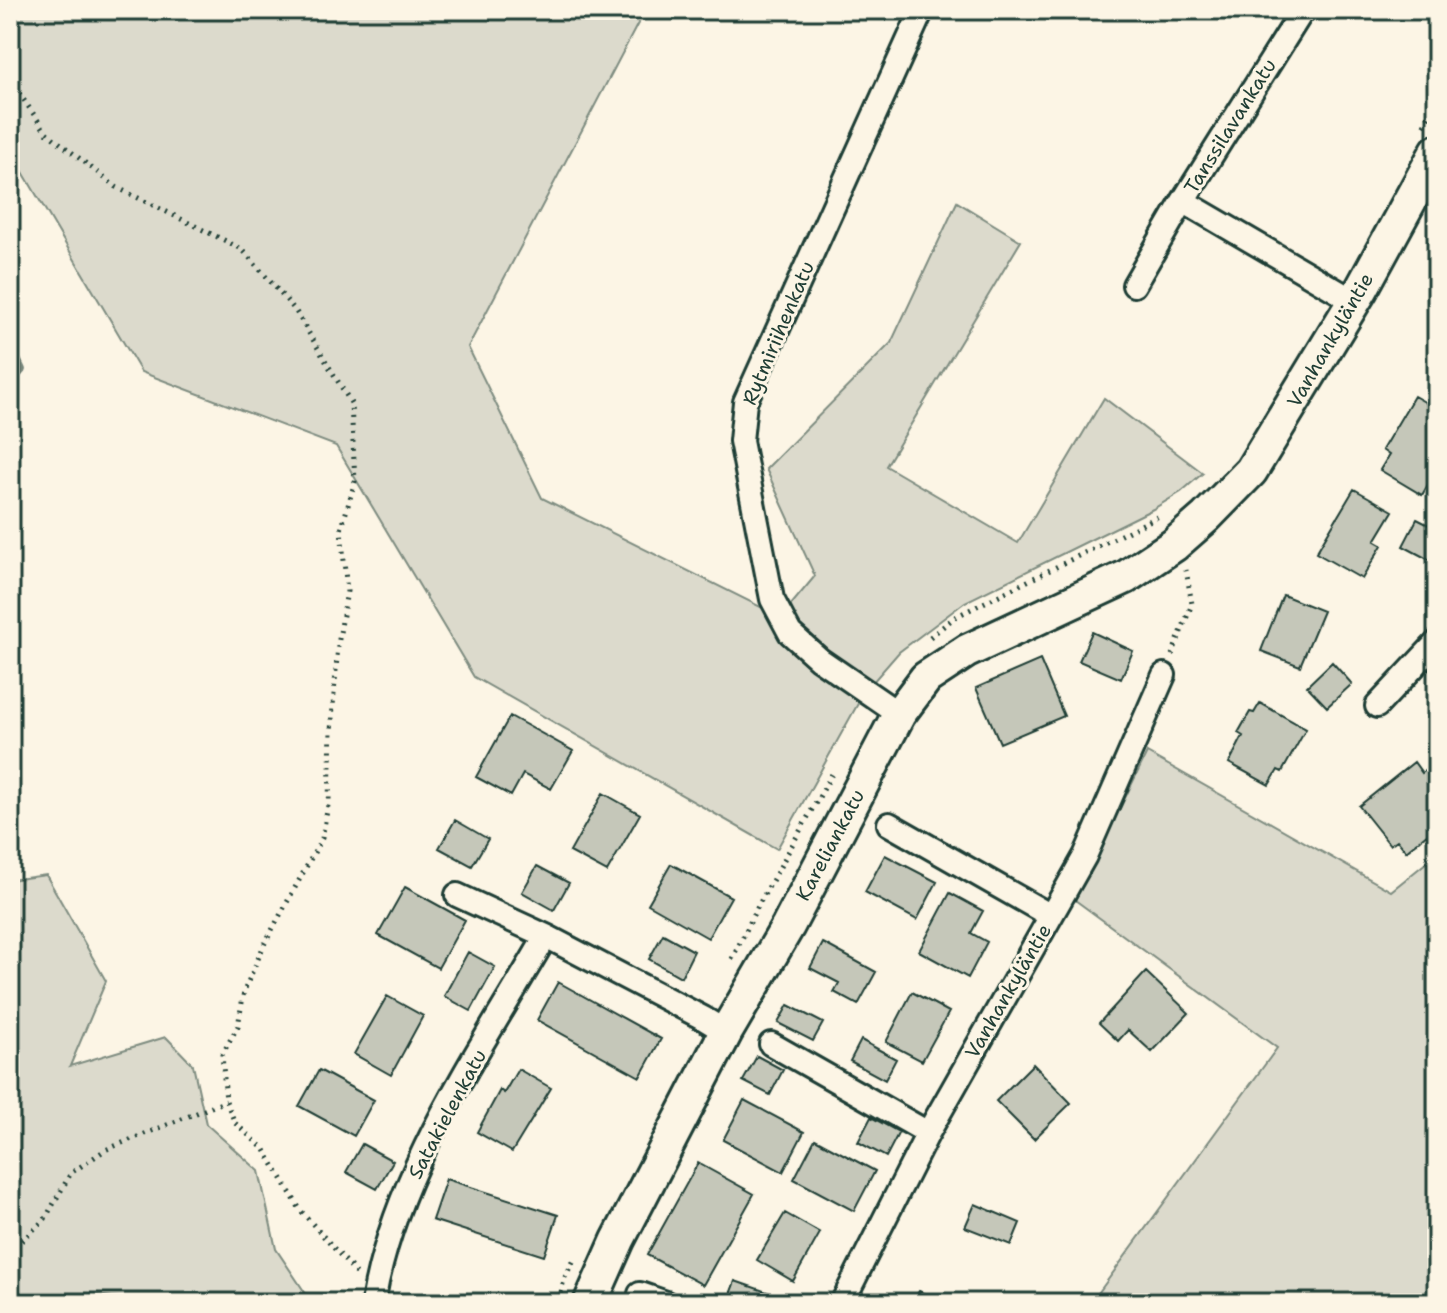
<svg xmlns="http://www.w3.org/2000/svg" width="1447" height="1313" font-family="'Shantell Sans',sans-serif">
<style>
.green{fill:#dcdacc;stroke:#7e8c80;stroke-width:2}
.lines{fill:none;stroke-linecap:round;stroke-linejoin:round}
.stream{stroke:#758479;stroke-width:8}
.building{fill:#c5c7b9;stroke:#1f3d34;stroke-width:2}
.street-casing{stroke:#1f3d34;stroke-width:28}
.secondary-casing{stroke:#1f3d34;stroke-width:38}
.path{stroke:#1f3d34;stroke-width:5;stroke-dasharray:2 6;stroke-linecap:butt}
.street{stroke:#fcf5e5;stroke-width:22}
.secondary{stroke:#fcf5e5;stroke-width:32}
.labels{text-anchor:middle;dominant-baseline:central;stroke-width:6;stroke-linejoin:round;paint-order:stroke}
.street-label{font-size:20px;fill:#1f3d34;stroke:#fcf5e5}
</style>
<rect width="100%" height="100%" fill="#fcf5e5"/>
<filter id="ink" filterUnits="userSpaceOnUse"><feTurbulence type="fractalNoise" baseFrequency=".0125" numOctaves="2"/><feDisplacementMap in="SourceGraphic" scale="16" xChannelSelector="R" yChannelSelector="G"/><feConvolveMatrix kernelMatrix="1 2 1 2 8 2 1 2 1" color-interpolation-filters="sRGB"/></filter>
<g filter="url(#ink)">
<path class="green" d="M10,10H645L468,347L542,498L781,617L815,576L766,469L891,343L957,202L1021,241L886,466L1018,543L1104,398L1203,473L1181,492L1153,509L965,602L899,652L865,691L777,849L474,677L336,446L141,372L10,150Z
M10,344L22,370L10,384Z
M1147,753L1391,891L1437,854V1303H1091L1277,1048L1075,900Z
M46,875L106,981L70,1066L166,1037L193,1065L206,1124L259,1171L276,1249L312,1303H162L96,1295L84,1303H10V880Z"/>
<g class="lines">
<path class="stream" d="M10,344L22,370L10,384"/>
</g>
<path class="building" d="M1414,396L1437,409V459L1434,464L1437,469L1422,495L1380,470L1389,455L1382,450Z
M1354,489L1393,511L1375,541L1382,545L1362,579L1316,553Z
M1417,519L1437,529V564L1403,546Z
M1283,595L1323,611L1300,666L1261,651Z
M1092,632L1133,651L1121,679L1079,661Z
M1040,660L1064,716L1000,743L976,688Z
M1332,662L1352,684L1327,707L1307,686Z
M1260,703L1306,729L1282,772L1278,770L1269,785L1229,763L1243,736L1238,733L1250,712L1254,713Z
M510,716L573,751L551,789L523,774L511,796L476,777Z
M1437,761V834L1431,839L1427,834L1406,851L1397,840L1390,845L1359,806L1414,762L1422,773Z
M603,793L640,814L607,872L570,852Z
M455,820L488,839L472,866L439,848Z
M885,855L937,882L917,920L865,892Z
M671,864L731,897L708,938L648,904Z
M537,866L569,883L554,910L522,892Z
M405,887L465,920L438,968L378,935Z
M950,893L983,911L971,933L987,942L968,978L919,951Z
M663,934L694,951L681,977L649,959Z
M823,943L876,972L858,1005L834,992L839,983L810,968Z
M468,952L495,967L471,1011L444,996Z
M1146,972L1189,1013L1152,1052L1128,1030L1118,1041L1099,1023Z
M558,982L661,1039L640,1077L537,1020Z
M912,992L949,1012L922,1061L886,1042Z
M387,996L423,1016L391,1075L354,1054Z
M788,1005L823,1023L813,1041L778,1023Z
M861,1040L896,1059L885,1080L850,1061Z
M757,1056L783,1070L770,1095L743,1081Z
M1033,1064L1071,1103L1034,1139L996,1101Z
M518,1069L551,1088L512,1152L477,1132L500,1090L504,1093Z
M319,1070L374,1100L354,1136L299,1106Z
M744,1100L804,1132L783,1172L723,1140Z
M871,1117L899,1132L886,1157L858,1142Z
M815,1139L875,1171L854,1211L794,1179Z
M362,1144L393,1161L377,1189L346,1172Z
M698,1163L754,1194L703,1285L647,1255Z
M446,1179L558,1215L544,1256L432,1220Z
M975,1204L1020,1223L1011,1245L965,1227Z
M785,1213L820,1233L793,1281L757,1260Z
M735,1281L770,1293L766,1303H736L728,1300Z
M919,1291L941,1303H912Z"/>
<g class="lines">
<g class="street-casing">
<path id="street" d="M1303,10L1183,201L1354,301
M1134,285L1183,201
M1377,706L1437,642
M899,714L819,659L790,633L772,599L741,441L745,402L922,10
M889,824L1051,916
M457,895L546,936L703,1018L726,1032
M771,1044L928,1133
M640,1294L666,1303
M373,1303C394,1172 481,1049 546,936
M842,1303L928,1133L1085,856L1164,675"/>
</g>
<g class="secondary-casing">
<path id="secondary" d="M590,1303L618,1240L726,1032L788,926L899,714L926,678L967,651L1126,577L1174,545L1206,517L1251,471L1361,290L1437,151"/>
</g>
<path class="path" d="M10,80L46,132L116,187L242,249L295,310L351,403L355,481L341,530L347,591L338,645L331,731L329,800L322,838L265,943L244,991L238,1026L222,1055L226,1101L235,1123L265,1150L301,1211L357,1274
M1424,125L1437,102
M930,637L955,617L1161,515
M1172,655L1192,604L1186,570
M732,959L759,904L832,774
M10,1252L45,1219L71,1173L105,1150L226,1101
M561,1293L564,1279L575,1258"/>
<use href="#street" class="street"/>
<use href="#secondary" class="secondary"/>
</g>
</g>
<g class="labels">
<g class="street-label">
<text transform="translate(1230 126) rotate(-58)">Tanssilavankatu</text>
<text transform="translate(778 333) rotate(-67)">Rytmiriihenkatu</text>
<text transform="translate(1330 340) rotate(-60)">Vanhankyläntie</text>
<text transform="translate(830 845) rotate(-62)">Kareliankatu</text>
<text transform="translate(1008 991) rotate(-60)">Vanhankyläntie</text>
<text transform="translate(447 1114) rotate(-62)">Satakielenkatu</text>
</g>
</g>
<rect width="1447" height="1313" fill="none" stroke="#fcf5e5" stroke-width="40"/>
<rect x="20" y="20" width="1407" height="1273" fill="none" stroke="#1f3d34" stroke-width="3" filter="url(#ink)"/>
</svg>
